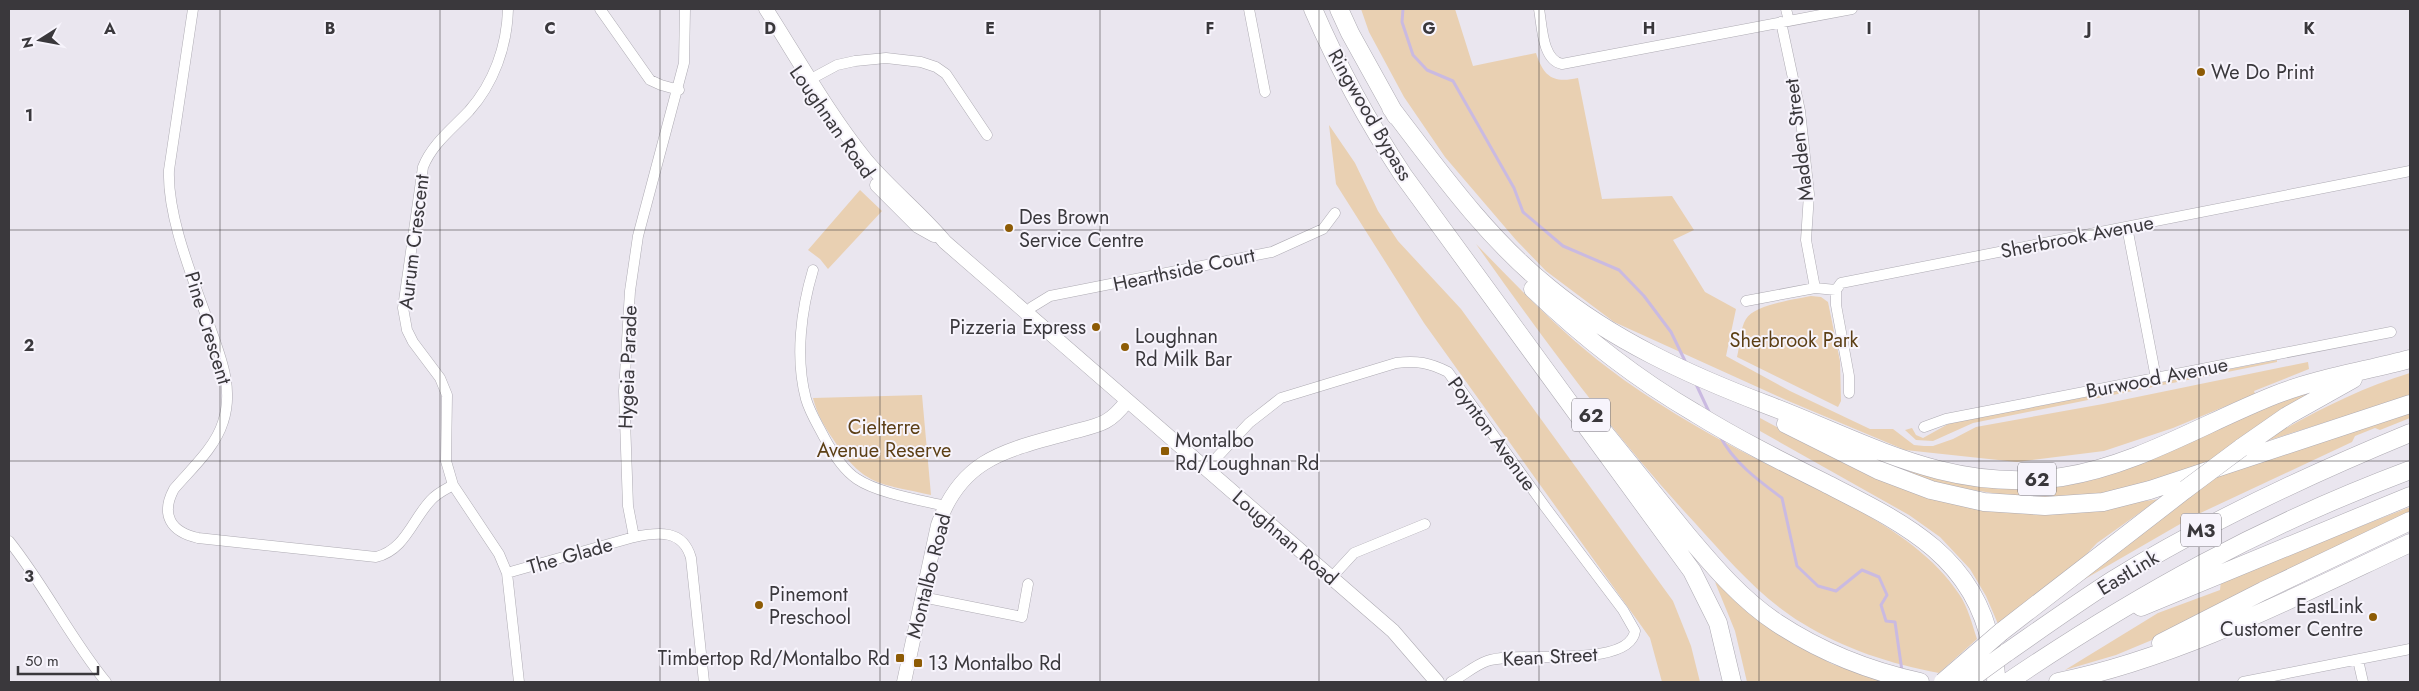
<svg xmlns="http://www.w3.org/2000/svg" width="2419" height="691" font-family="Jost,sans-serif">
<style>
.green{fill:#e9d0b2}
.lines{fill:none;stroke-linecap:round;stroke-linejoin:round}
.stream{stroke:#cabae1;stroke-width:3}
.street-casing{stroke:#aeabb3;stroke-width:11}
.secondary-casing{stroke:#aeabb3;stroke-width:15}
.highway-casing{stroke:#aeabb3;stroke-width:19}
.street{stroke:#fff;stroke-width:10}
.secondary{stroke:#fff;stroke-width:14}
.highway{stroke:#fff;stroke-width:18}
.highway-bridge-casing{stroke:#aeabb3;stroke-width:19;stroke-linecap:butt}
.highway-bridge{stroke:#fff;stroke-width:18}
.grid{fill:none;stroke:#3a383c;stroke-width:1;stroke-opacity:0.55}
.poi-dot{fill:#8d5b05;stroke:#f7f4fc;stroke-width:2}
.labels{text-anchor:middle;dominant-baseline:central;stroke-width:4;stroke-linejoin:round;paint-order:stroke}
.shield{fill:#f7f4fc;stroke:#737076;stroke-width:1}
.shield-label{font-size:19px;font-weight:bold;fill:#3a383c}
.poi-label{font-size:20px;fill:#3a383c;stroke:#f7f4fc;text-anchor:start}
.street-label{font-size:20px;fill:#3a383c;stroke:#f7f4fc}
.park-label{font-size:20px;fill:#5c3f15;stroke:#f7f4fc}
.grid-label{font-size:16px;text-anchor:middle;font-weight:bold;fill:#3a383c;stroke:#f7f4fc;stroke-width:4;stroke-linejoin:round;paint-order:stroke}
</style>
<rect width="100%" height="100%" fill="#eae6ef"/>
<path class="green" d="M1361,9H1455L1473,66L1536,53C1544,78 1554,83 1578,78L1602,199L1672,196L1694,230L1673,240L1705,292L1736,309L1726,356L1790,391L1870,429H1893L1914,445L1924,446H1933L1953,439L1976,427L2103,404L2308,362L2309,369L2254,391L2255,394L2173,428L2104,451L2017,462L1905,450L1786,400L1614,322L1546,271L1516,240L1445,157L1404,97L1369,32Z
M1329,125L1355,163L1378,211L1398,241L1461,309L1673,601L1691,646L1700,682H1662L1650,638L1424,323L1336,184Z
M860,190L882,211L828,269L820,259L808,250Z
M1476,244C1518,287 1560,332 1608,368C1651,401 1699,429 1747,454C1816,490 1915,527 1959,594C1968,607 1972,624 1977,639L1939,673C1891,664 1844,649 1802,623C1759,597 1728,559 1695,523C1615,437 1544,340 1476,244Z
M1811,296L1821,297L1828,302L1840,361L1841,401L1838,407L1737,357C1740,346 1740,328 1746,319C1754,305 1796,299 1811,296Z
M2277,360V362L1973,423L1933,441L1916,440L1905,430L1912,428L1916,435L1923,438L1950,423Z
M2410,373V396L2260,443C2308,415 2357,389 2410,373Z
M2326,389L2204,465L2122,491L2075,497L2025,498L1947,486L1906,473L1907,470L1919,471L2045,484L2285,397Z
M922,395L931,495C879,483 864,487 833,439C824,426 817,414 813,398Z
M2410,409V418L2380,430L2375,428L2355,436L2352,442L2194,516L2078,583L2227,468Z
M1760,418L1801,440L1938,497L2093,509L2159,499L2097,543L2080,561L1998,624L1986,596L1970,569L1940,537L1909,515L1760,431Z
M2410,507V516L2152,640L2116,655L2065,670L2158,613L2220,590L2221,581Z
M1715,582L1784,637L1832,664L1885,682H1747L1735,631Z"/>
<g class="lines">
<path class="stream" d="M1403,9L1402,22L1413,55L1427,70L1453,81L1514,188L1523,212L1563,246L1619,270L1644,296L1671,332L1687,365
M1695,382L1710,414
M1720,436C1733,462 1759,481 1782,498L1797,566L1818,586L1836,591L1862,570L1879,577L1887,595L1881,605L1886,621L1895,622L1902,671"/>
<g class="street-casing">
<path id="street" d="M193,9L169,170C167,218 194,281 210,327C221,358 234,389 223,422C215,448 191,469 174,489C160,515 171,532 198,538L376,557C405,550 412,520 431,500C437,493 446,489 453,485
M508,9C507,46 494,83 469,111C452,129 432,144 423,167L403,308L407,330L413,342L440,378L447,395L446,461L453,485L499,554L507,573L519,682
M600,9L650,80L661,85L679,90
M685,9L684,63L638,236L630,291L624,391L628,506L634,537C658,532 683,529 691,558L704,682
M1249,9L1265,92
M1539,9C1542,25 1542,60 1562,64L1852,9
M1786,9L1789,21
M1781,22L1800,111L1809,194L1806,240L1815,288
M811,79L837,65L855,61L886,58L921,62L936,67L946,74L987,135
M2127,227L2156,378
M813,270C801,310 795,358 806,399C810,413 818,425 824,437C832,452 843,470 857,479C878,493 920,500 945,506
M1836,290V305L1849,376V393
M1746,301L1815,288L1836,290L1841,283L2410,171
M1026,315L1032,307L1050,296L1272,252L1323,229L1335,213
M1924,427L1946,419L2391,332
M1206,469L1249,423L1281,398L1396,363C1417,360 1430,363 1448,372L1546,508L1623,610L1635,631C1629,670 1516,650 1487,661C1475,665 1463,676 1451,682
M9,541C45,586 70,638 106,682
M507,573L634,537
M1331,578L1354,553L1425,524
M922,597L1022,617L1028,584
M2358,660L2363,682
M2243,682L2410,649"/>
</g>
<g class="secondary-casing">
<path id="secondary" d="M766,9C798,59 828,113 865,159C890,189 920,212 945,242L1393,631L1437,682
M877,185L918,226L934,235
M904,682L938,525C962,456 1009,450 1072,432C1099,425 1109,425 1127,401"/>
</g>
<g class="highway-casing">
<path id="highway" d="M1313,9C1338,67 1368,122 1403,175L1692,571L1718,623L1732,682
M1339,9L1350,33L1396,116
M1391,108C1440,172 1486,237 1549,288C1612,340 1689,375 1765,404C1866,442 1948,494 2062,477C2138,465 2204,423 2275,395C2318,378 2365,371 2410,359
M1533,289C1583,337 1635,378 1695,413C1737,439 1781,461 1825,483C1899,521 1973,554 1991,645C1993,657 1997,670 1996,682
M1594,420C1625,458 1656,497 1687,535C1714,567 1742,600 1777,623C1821,652 1869,671 1920,682
M1786,424L1878,470L1931,490L1984,502L2045,506L2103,502L2150,490L2410,404
M2241,448L2287,416L2353,379
M2141,607L2410,496
M2001,632L2186,489
M2161,643L2263,591L2410,521
M2006,653C2042,628 2077,603 2113,580C2207,522 2308,475 2410,433
M2008,682C2138,594 2263,525 2410,470
M2058,682C2178,658 2299,595 2410,543"/>
</g>
<use href="#street" class="street"/>
<use href="#secondary" class="secondary"/>
<use href="#highway" class="highway"/>
<g class="highway-bridge-casing">
<path id="highway-bridge" d="M2186,489L2241,448
M1943,682L2001,632
M1966,682L2006,653"/>
</g>
<use href="#highway-bridge" class="highway-bridge"/>
</g>
<path class="grid" d="M220,9V682M440,9V682M660,9V682M880,9V682M1100,9V682M1319,9V682M1539,9V682M1759,9V682M1979,9V682M2199,9V682M9,230H2410M9,461H2410"/>
<g class="poi-dot">
<circle cx="2201" cy="72" r="5"/>
<circle cx="1009" cy="228" r="5"/>
<circle cx="1096" cy="327" r="5"/>
<circle cx="1125" cy="347" r="5"/>
<rect x="1160" y="446" width="10" height="10" rx="2.5"/>
<circle cx="759" cy="605" r="5"/>
<circle cx="2373" cy="617" r="5"/>
<rect x="895" y="653" width="10" height="10" rx="2.5"/>
<rect x="913" y="658" width="10" height="10" rx="2.5"/>
</g>
<g class="labels">
<g class="shield">
<rect x="1572" y="398.5" width="38" height="33" rx="4"/>
<rect x="2018" y="462.5" width="38" height="33" rx="4"/>
<rect x="2181" y="513.5" width="40" height="33" rx="4"/>
</g>
<g class="shield-label">
<text x="1591" y="415">62</text>
<text x="2037" y="479">62</text>
<text x="2201" y="530">M3</text>
</g>
<g class="poi-label">
<text x="2211" y="72">We Do Print</text>
<text x="1019" y="217">Des Brown<tspan x="1019" dy="23">Service Centre</tspan></text>
<text x="1086" y="327" text-anchor="end">Pizzeria Express</text>
<text x="1135" y="336">Loughnan<tspan x="1135" dy="23">Rd Milk Bar</tspan></text>
<text x="1175" y="440">Montalbo<tspan x="1175" dy="23">Rd/Loughnan Rd</tspan></text>
<text x="769" y="594">Pinemont<tspan x="769" dy="23">Preschool</tspan></text>
<text x="2363" y="606" text-anchor="end">EastLink<tspan x="2363" dy="23">Customer Centre</tspan></text>
<text x="890" y="658" text-anchor="end">Timbertop Rd/Montalbo Rd</text>
<text x="928" y="663">13 Montalbo Rd</text>
</g>
<g class="street-label">
<text transform="translate(1370 115) rotate(60)">Ringwood Bypass</text>
<text transform="translate(832 122) rotate(55)">Loughnan Road</text>
<text transform="translate(1799 140) rotate(-97)">Madden Street</text>
<text transform="translate(2077 237) rotate(-11)">Sherbrook Avenue</text>
<text transform="translate(414 242) rotate(-83)">Aurum Crescent</text>
<text transform="translate(1184 270) rotate(-12)">Hearthside Court</text>
<text transform="translate(208 328) rotate(73)">Pine Crescent</text>
<text transform="translate(628 367) rotate(-88)">Hygeia Parade</text>
<text transform="translate(2157 378) rotate(-11)">Burwood Avenue</text>
<text transform="translate(1492 434) rotate(54)">Poynton Avenue</text>
<text transform="translate(1285 538) rotate(41)">Loughnan Road</text>
<text transform="translate(570 556) rotate(-16)">The Glade</text>
<text transform="translate(2128 573) rotate(-31)">EastLink</text>
<text transform="translate(929 576) rotate(-76)">Montalbo Road</text>
<text transform="translate(1550 657) rotate(-3)">Kean Street</text>
</g>
<g class="park-label">
<text x="1794" y="340">Sherbrook Park</text>
<text x="884" y="427">Cielterre<tspan x="884" dy="23">Avenue Reserve</tspan></text>
</g>
</g>
<g class="grid-label">
<text x="110" y="34">A</text>
<text x="330" y="34">B</text>
<text x="550" y="34">C</text>
<text x="770" y="34">D</text>
<text x="990" y="34">E</text>
<text x="1210" y="34">F</text>
<text x="1429" y="34">G</text>
<text x="1649" y="34">H</text>
<text x="1869" y="34">I</text>
<text x="2089" y="34">J</text>
<text x="2309" y="34">K</text>
<text x="29" y="121">1</text>
<text x="29" y="351">2</text>
<text x="29" y="582">3</text>
</g>
<rect width="2419" height="691" fill="none" stroke="#3a383c" stroke-width="20"/>
<g transform="translate(40 40) rotate(259)" stroke="#f7f4fc" stroke-width="4" paint-order="stroke">
<path d="M0-4L9 19L0 12L-9 19Z" fill="#3a383c"/>
<text y="-8" font-size="14" font-weight="bold" text-anchor="middle" fill="#3a383c">N</text>
</g>
<path d="M18 666v8h80v-8" fill="none" stroke="#3a383c" stroke-width="2.5"/>
<text x="25" y="666" font-size="15" fill="#3a383c" stroke="#f7f4fc" stroke-width="4" paint-order="stroke">50 m</text>
</svg>
